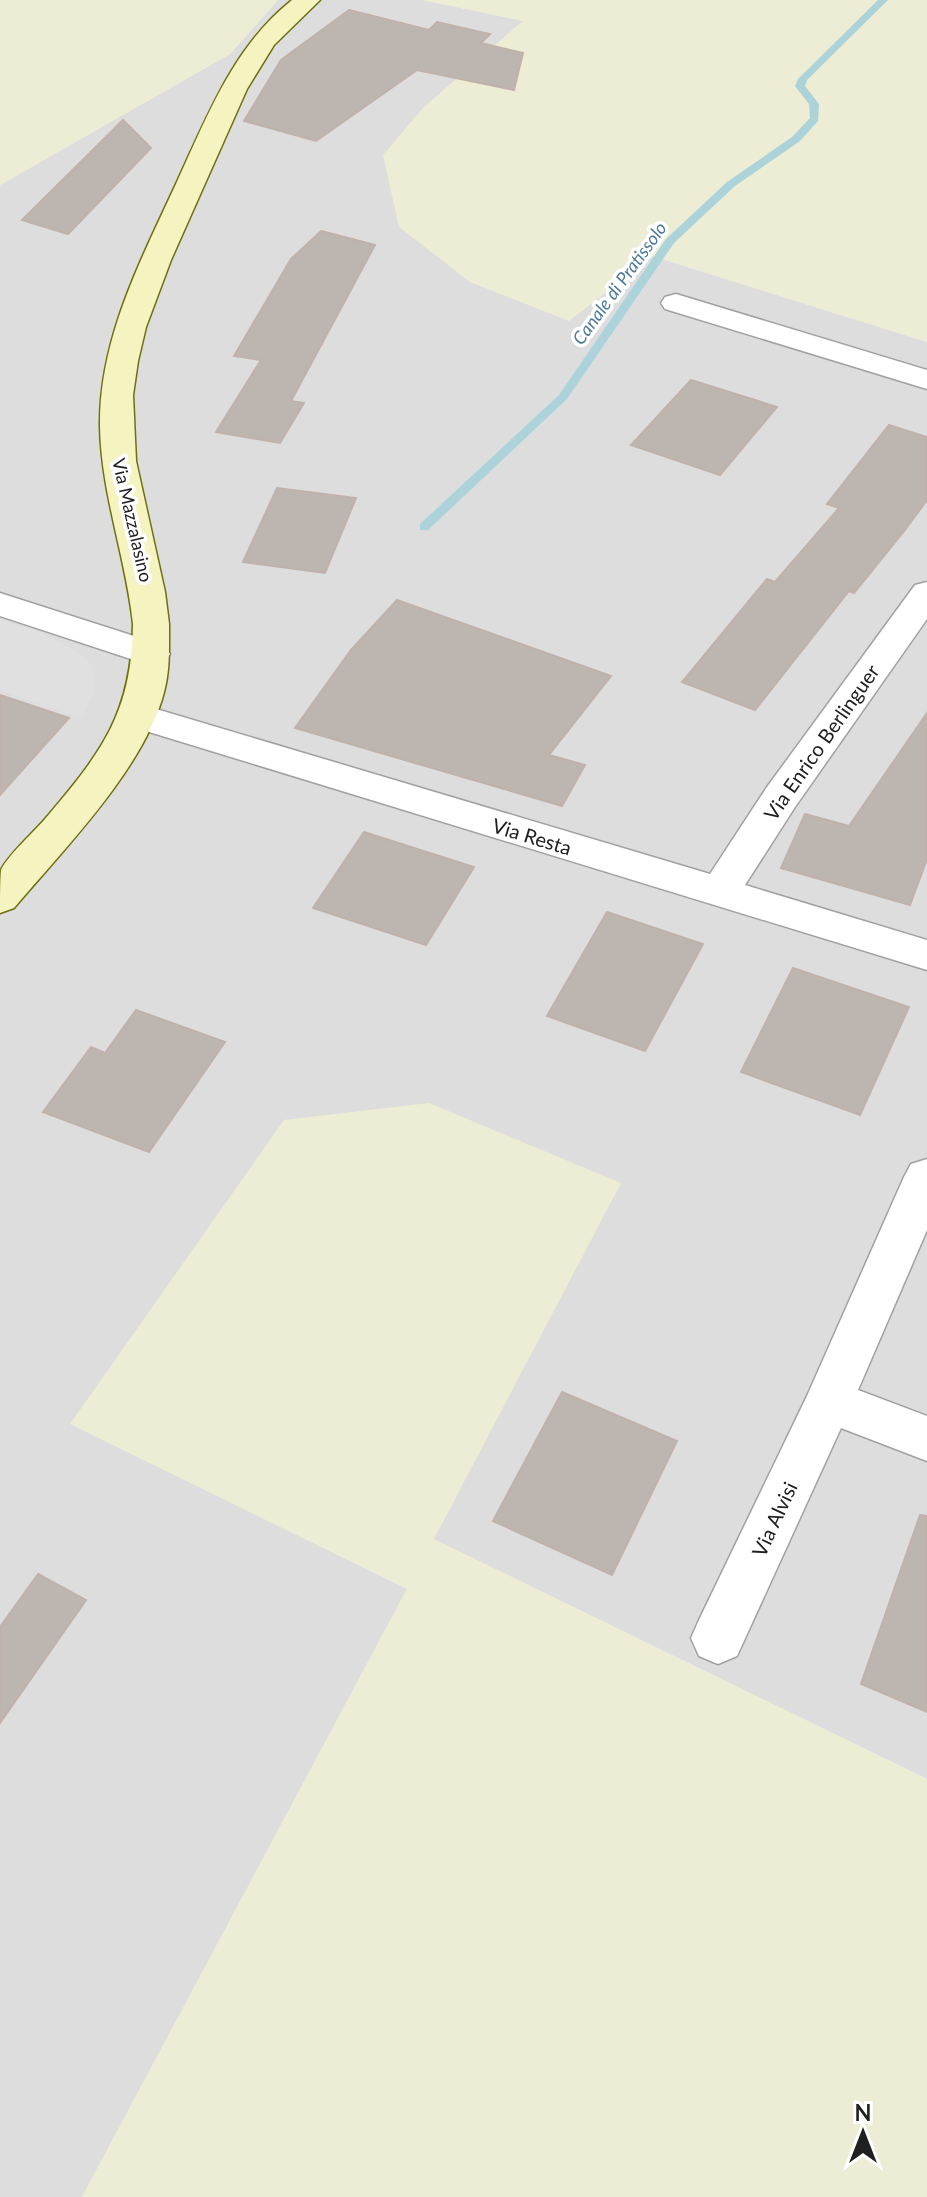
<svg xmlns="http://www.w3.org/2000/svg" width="927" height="2197" font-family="Lato,sans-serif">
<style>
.residential{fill:#dedddd}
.farmland{fill:#edecd4}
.parking{fill:#e0e0e0}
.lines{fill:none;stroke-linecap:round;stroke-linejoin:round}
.stream{fill:#acd3d9;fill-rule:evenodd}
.building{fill:#bdb5b0;stroke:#c0b2ab;stroke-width:2}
.minor-casing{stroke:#a1a1a1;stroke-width:3}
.secondary-casing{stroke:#6d700e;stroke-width:3}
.minor{fill:#fff;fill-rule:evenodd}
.secondary{fill:#f5f3c0;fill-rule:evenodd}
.labels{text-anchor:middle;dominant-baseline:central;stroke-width:7;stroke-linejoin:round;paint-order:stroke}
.far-water-label{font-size:18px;font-style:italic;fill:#4d7999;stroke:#fff}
.far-street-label{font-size:18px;fill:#202020;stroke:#fff}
.street-label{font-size:20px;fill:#202020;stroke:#fff}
</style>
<rect width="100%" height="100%" fill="#f0ece7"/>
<path class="residential" d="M278,0H423L523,21L422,109L569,320L652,256L927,342V1779L433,1539L620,1183L71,1424L407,1589L82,2197H0V185L230,54Z"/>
<path class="farmland" d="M0,0H278L230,54L0,185Z
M423,0H927V342L653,256L569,321L470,282L399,227L383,155L422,109L523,21Z
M429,1103L621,1183L434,1539L927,1779V2197H82L407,1589L70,1424L284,1120Z"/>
<path class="parking" d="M0,620L35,630L77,651L91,665L96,686L82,719L0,690Z"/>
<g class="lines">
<path class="stream" d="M878,0H888L807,80L805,86L819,104L818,121L800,141L735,186L674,243L567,399L428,530H420V524L559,395L666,239L727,182L792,137L810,118L809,104L795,86L798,79Z"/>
</g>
<path class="building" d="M349,10L429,30L437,22L490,34L481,43L523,53L514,90L417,70L316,141L244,121L281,60Z
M123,120L151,148L68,234L22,220Z
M321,231L375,245L291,401L304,403L280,443L216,432L261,360L234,356L291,259Z
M691,380L777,407L720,475L631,445Z
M889,425L927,437V500L905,530L854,593L849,591L755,710L682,682L767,579L775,582L839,508L827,504Z
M277,488L356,498L325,573L243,562Z
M397,600L611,676L549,755L585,765L562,806L295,728L351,650Z
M0,695L69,718L0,795Z
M927,713V859L910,905L781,868L805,814L849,826Z
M364,832L474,867L426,945L313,908Z
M607,912L703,944L645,1051L547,1016Z
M793,968L909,1007L860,1115L741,1072Z
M136,1010L225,1042L149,1152L43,1112L91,1047L105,1053Z
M562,1392L677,1441L612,1575L493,1521Z
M920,1515L927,1516V1712L861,1684Z
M38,1574L86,1600L0,1723V1627Z"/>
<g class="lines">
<g class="minor-casing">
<path id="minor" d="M676,294L927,370V389L665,309L661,303L665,297Z
M927,582V619L795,807L745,885L927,940V970L123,724L117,715L123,706L136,703L710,874L767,787L915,585Z
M0,593L165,646L170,654L165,662L152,666L0,616Z
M927,1159V1230L858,1390L927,1416V1461L841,1428L737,1656L718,1664L699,1656L691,1638L699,1620L807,1396L904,1177L911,1164Z"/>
</g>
<g class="secondary-casing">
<path id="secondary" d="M292,0H320L274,45L247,89L171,260L146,327L138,361L133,395L136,461L165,592L169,624C169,647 170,670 164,692C145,767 64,849 14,908L0,913C0,901 0,880 1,870C8,855 33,833 45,819C101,753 132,714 133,624C126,558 101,493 100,426C99,339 141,260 176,184C207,117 233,47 292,0Z"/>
</g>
<use href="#minor" class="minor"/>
<use href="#secondary" class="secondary"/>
</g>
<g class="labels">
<g class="far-water-label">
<text transform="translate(619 283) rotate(-54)">Canale di Pratissolo</text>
</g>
<g class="far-street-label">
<text transform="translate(133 520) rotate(77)">Via Mazzalasino</text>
</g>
<g class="street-label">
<text transform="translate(821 742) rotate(-55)">Via Enrico Berlinguer</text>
<text transform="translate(532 836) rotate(17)">Via Resta</text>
<text transform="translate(774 1519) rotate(-65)">Via Alvisi</text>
</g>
</g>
<g transform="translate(863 2133)" stroke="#ffffff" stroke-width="6" paint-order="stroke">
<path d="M0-6L14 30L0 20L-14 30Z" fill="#202020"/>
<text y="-12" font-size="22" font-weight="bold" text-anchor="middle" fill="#202020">N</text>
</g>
</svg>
